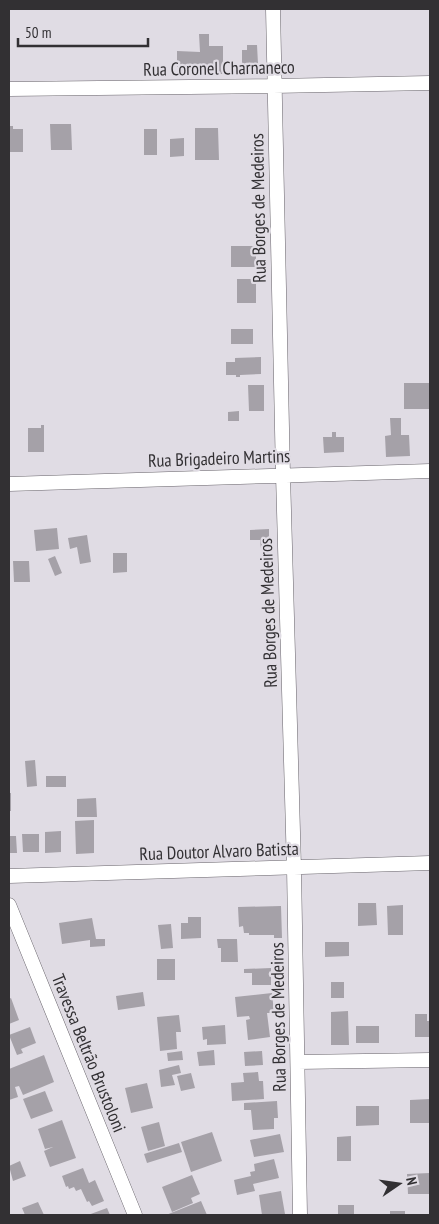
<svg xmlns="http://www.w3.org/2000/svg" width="439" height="1224" font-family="'PT Sans Narrow',sans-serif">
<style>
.building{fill:#a5a1a8}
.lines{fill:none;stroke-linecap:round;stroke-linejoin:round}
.minor-casing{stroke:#68646b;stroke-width:15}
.minor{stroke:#fff;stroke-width:14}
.labels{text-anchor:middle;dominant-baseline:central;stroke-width:4.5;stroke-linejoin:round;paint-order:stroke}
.street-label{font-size:18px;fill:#323033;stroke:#e0dce4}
</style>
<rect width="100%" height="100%" fill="#e0dce4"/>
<path class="building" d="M199,34H209V46H223V74H198V66L177,67V51L200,52Z
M247,45H257L258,64H242V50H247Z
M50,124H71L72,150H51Z
M9,126H13V129H23V152H9Z
M195,128H218L219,160H195Z
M144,129H157V155H144Z
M184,138V156L170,157V139Z
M231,246H256V267H231Z
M237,279H256V303H237Z
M231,329H253V344H231Z
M261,357V374L240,375V377H236V375H226V362H235V358Z
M404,383H430V409H404Z
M248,385H264V411H249Z
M239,411V421H228V412Z
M390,418H401V435H409L410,456L386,457L385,436L391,435Z
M41,425H44V452H28V428H41Z
M332,432H336V437H344V452L324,453L323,437H332Z
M57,528L59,549L36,551L34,530Z
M269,529V549H261L260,540H250V530Z
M87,535L91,562L80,564L77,547L70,549L68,538Z
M113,553H127V572L113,573Z
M55,556L62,573L55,576L48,559Z
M13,561H29L30,582H14Z
M35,760L37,786L27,787L25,761Z
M46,776H66V787H46Z
M9,793H11V811H9Z
M96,798L97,817H77V799Z
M94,820V853L76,854L75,821Z
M61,831V852L45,853V832Z
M22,834H39V852H23Z
M9,836H16L17,853H9Z
M358,903H376L377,925L358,926Z
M403,905V935H388L387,906Z
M281,906L282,938H274V935H249V933H244L243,926L239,927L238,907Z
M188,917H201V938L181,939V923H188Z
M92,918L96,939H105V946L90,947V940L62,944L59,923Z
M171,924L173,948L161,949L158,925Z
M217,939H237L238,962H221V948H218Z
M325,942H349V956L325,957Z
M157,959H175V980H157Z
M271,968V985H252V973H244V969Z
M331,982H344V998H331Z
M143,992L145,1006L118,1010L116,996Z
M272,993L274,1013H267L270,1037L248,1040L246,1020L250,1019L249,1016L237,1017L235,997Z
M11,998L19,1020L9,1024V999Z
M348,1011L349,1045H331V1012Z
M415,1014H427V1021H430V1037H415Z
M179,1015L181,1032H176L177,1049L160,1051L157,1017Z
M225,1025L226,1044L207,1045V1039L203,1040L202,1027Z
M356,1026H379V1043H356Z
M30,1027L36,1043L21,1049L23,1053L17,1055L9,1035Z
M214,1050L215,1065L199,1066L197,1052Z
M182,1051L183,1060L168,1061L167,1053Z
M262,1051L263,1065L245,1066L244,1052Z
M44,1055L54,1082L23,1095L19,1086L15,1087L18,1097L9,1100V1069Z
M179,1065L181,1073L172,1075L175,1085L161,1087L159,1070Z
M258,1072L259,1081H263L264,1099L232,1101L231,1083L244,1082L243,1073Z
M191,1073L195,1088L181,1091L177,1076Z
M147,1083L153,1108L131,1113L125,1088Z
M45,1091L53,1111L31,1119L23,1099Z
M430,1099V1123H410V1100Z
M277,1101L278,1118H274V1129L253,1130L251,1110H244V1103Z
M356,1106H379V1125L356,1126Z
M62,1120L76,1158L50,1167L44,1151L53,1147L45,1149L38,1129Z
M159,1122L165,1146L148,1151L141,1127Z
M212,1132L222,1161L191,1172L181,1142Z
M280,1134L284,1152L254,1157L250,1140Z
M351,1136V1161H337V1137Z
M179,1143L182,1152L147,1163L144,1154Z
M274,1159L279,1178L253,1184L255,1191L237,1195L234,1180L251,1176L250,1172L255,1171L254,1164Z
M20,1161L26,1176L13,1181L9,1166Z
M83,1168L89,1183L95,1180L104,1201L92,1206L89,1201L87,1202L81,1189L76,1191L74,1187L69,1189L68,1186L66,1187L62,1176Z
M430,1173V1194H408L407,1174Z
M192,1175L200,1194L191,1198L193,1203L172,1212L162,1187Z
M281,1191L285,1214L262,1215L259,1195Z
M201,1201L207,1215H166Z
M38,1202L44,1215H25L22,1208Z
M338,1205H354V1215H338Z
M107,1208L110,1215H88Z
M390,1211H405V1215H390Z"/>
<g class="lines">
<g class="minor-casing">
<path id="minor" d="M273,9L283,475L294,868L300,1215
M9,89L273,86L430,83
M9,484L430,471
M9,876L430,863
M9,905L135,1215
M298,1062L430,1060"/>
</g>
<use href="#minor" class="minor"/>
</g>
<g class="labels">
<g class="street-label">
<text transform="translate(219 68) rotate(-1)">Rua Coronel Charnaneco</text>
<text transform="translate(258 208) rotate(-91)">Rua Borges de Medeiros</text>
<text transform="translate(219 458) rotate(-2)">Rua Brigadeiro Martins</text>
<text transform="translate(268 613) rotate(-92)">Rua Borges de Medeiros</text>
<text transform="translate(219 851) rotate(-2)">Rua Doutor Alvaro Batista</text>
<text transform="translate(278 1017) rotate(-91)">Rua Borges de Medeiros</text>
<text transform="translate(89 1053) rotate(68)">Travessa Beltrão Brustoloni</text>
</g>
</g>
<rect width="439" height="1224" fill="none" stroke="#323033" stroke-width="20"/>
<g transform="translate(399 1184) rotate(77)" stroke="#e0dce4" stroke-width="4" paint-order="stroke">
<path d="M0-4L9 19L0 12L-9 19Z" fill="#323033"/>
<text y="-8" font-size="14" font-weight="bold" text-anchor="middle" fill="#323033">N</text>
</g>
<path d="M18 38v8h130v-8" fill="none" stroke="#323033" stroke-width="2.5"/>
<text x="25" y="38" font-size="15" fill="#323033" stroke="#e0dce4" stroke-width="4" paint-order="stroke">50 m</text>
</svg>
